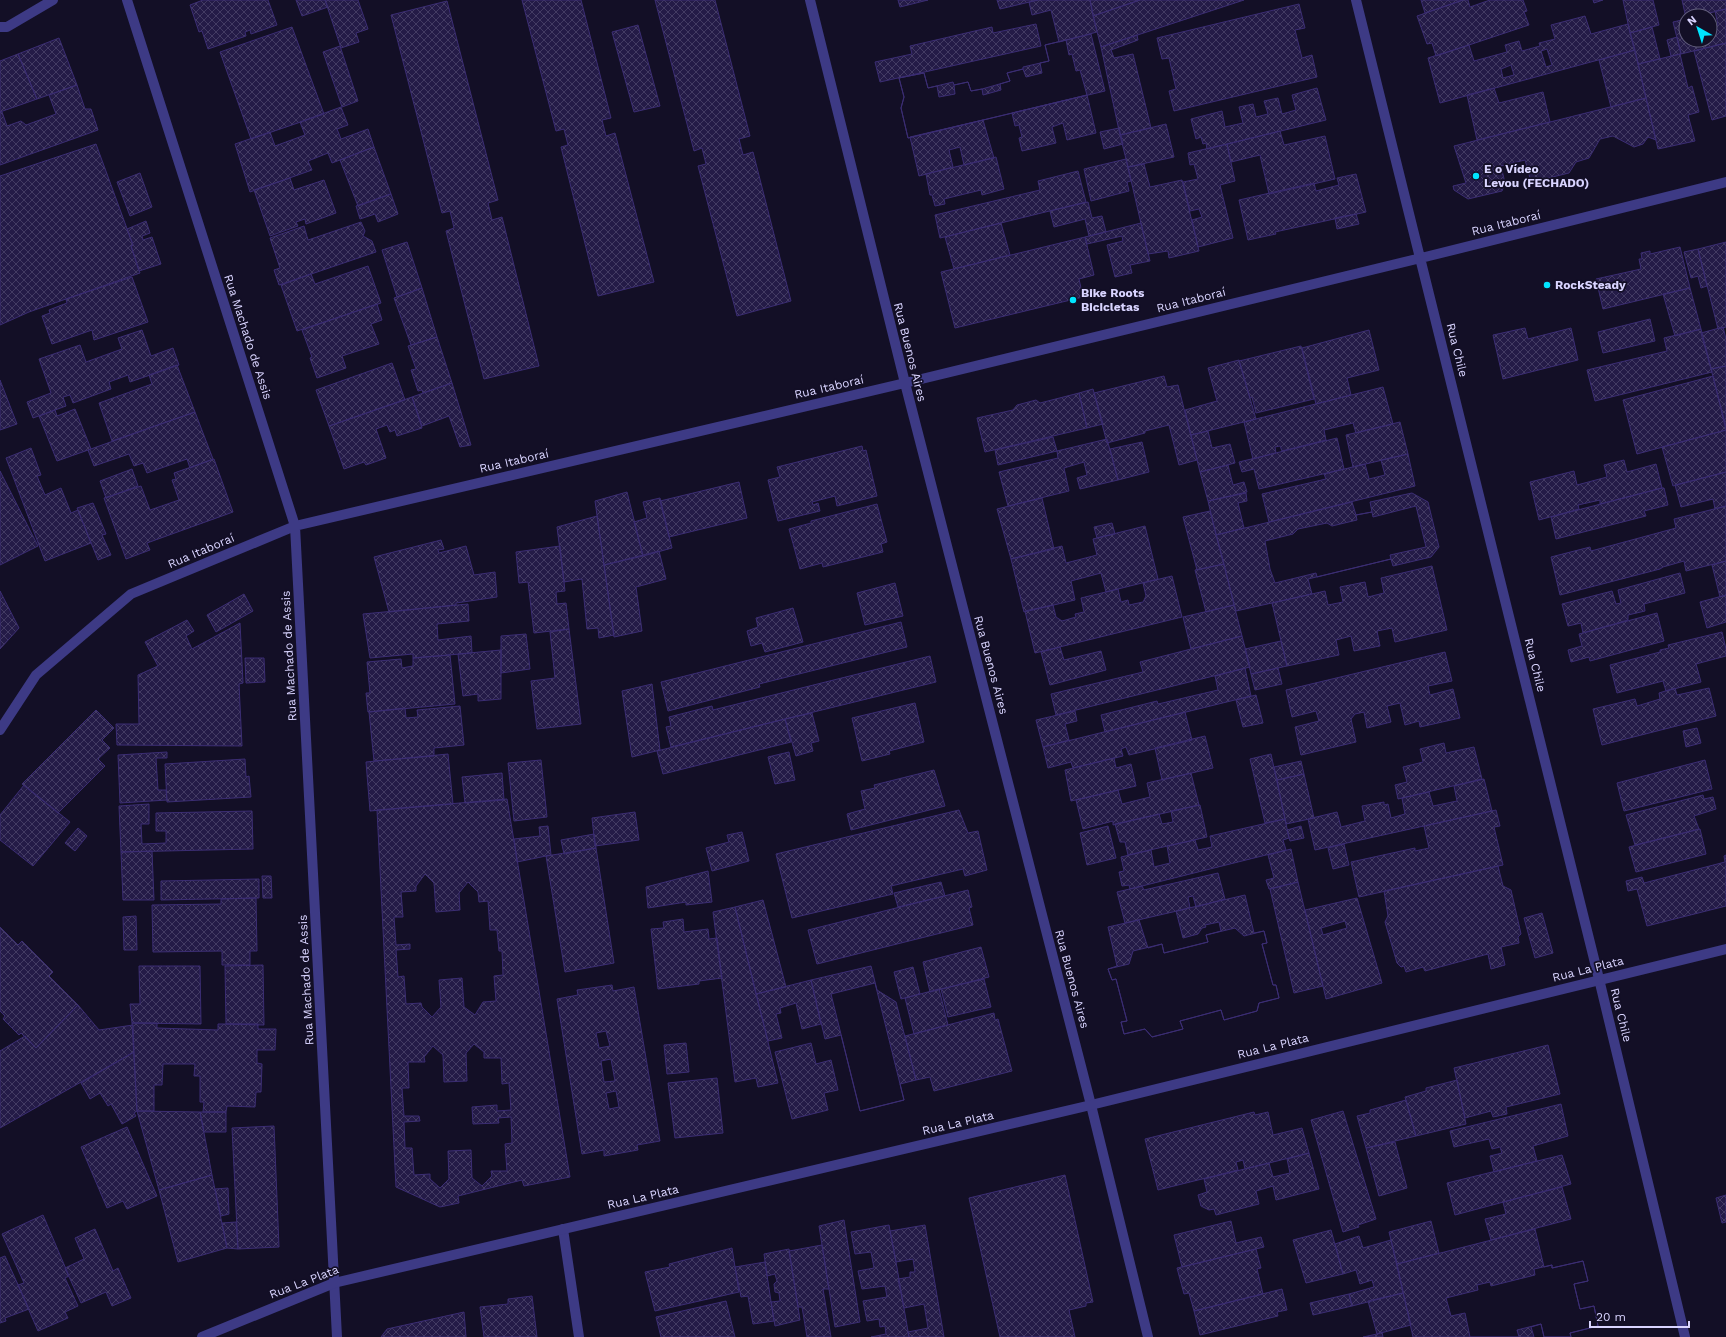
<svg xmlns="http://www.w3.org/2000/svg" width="1726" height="1337" font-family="'Work Sans',sans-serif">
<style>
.building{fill:url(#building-cross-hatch);stroke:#3b2d73;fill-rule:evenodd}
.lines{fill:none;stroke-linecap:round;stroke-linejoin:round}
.minor{stroke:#3d3a85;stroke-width:10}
.tertiary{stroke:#3d3a85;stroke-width:10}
.poi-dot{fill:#00e5ff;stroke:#130f26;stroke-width:1.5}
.labels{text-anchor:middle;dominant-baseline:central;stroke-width:3.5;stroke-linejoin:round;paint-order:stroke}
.poi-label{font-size:12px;font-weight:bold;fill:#d9d4ff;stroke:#130f26;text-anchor:start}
.street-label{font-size:12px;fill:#d9d4ff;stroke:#130f26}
</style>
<defs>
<pattern id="building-cross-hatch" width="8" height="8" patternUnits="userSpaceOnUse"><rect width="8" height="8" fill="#241b47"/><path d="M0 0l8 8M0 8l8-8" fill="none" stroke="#433b63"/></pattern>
</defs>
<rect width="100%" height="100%" fill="#130f26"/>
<path class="building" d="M203,0H268L277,25L251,34L250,30L245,32L246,36L208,49L202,31L199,32L190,5Z
M296,0H325L328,7L302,16Z
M325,0H358L368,29L356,33L359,42L341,48Z
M522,0H581L611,118L602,120L606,136L615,133L654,282L598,296L561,147L568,145L564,129L556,131Z
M655,0H715L750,136L739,139L743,155L753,152L791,301L737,316L698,166L706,164L702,148L694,151Z
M898,0H928L900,7Z
M997,0H1038L1000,9Z
M1038,0H1090L1097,32L1059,42L1051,10L1032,15L1029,2Z
M1090,0H1140L1093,16Z
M1140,0H1244L1101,47L1093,16Z
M1421,0H1463L1425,13Z
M1463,0H1468L1470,7L1490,0H1523L1527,11L1524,12L1529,25L1436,56L1432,43L1427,44L1417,16Z
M1593,0H1603L1594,3Z
M1623,0H1653L1659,25L1630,33Z
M1682,0H1726V9L1697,16H1686V18Z
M447,1L498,200L488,203L492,220L502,217L539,366L484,379L446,231L454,228L450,211L442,213L391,15Z
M1299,4L1305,28L1295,30L1302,58L1312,55L1317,77L1174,111L1169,91L1176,89L1169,58L1162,59L1157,38Z
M1726,9V43L1681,54L1673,22L1686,19V40H1710V27L1718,25L1715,11Z
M1585,16L1591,34L1628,24L1635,50L1440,103L1428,58L1469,45L1474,61L1507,52L1505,45L1519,41L1522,51L1540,46L1539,43L1555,39L1551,25ZM1547,49L1552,65L1546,67L1541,51ZM1511,65L1514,75L1503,78L1501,69Z
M1036,24L1041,46L880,82L875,62L912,54L910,46L992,27L993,33Z
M638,25L660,106L634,112L612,32Z
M292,27L324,114L251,139L220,52Z
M1652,27L1660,59L1638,64L1630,33Z
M1091,34L1105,91L908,138L901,108L904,97L899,78L924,73L928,88L953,82L954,85L968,82L971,91L982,89L1010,81L1007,73L1023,69V67L1049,61L1045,45Z
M1137,35L1138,40L1111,50L1114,58L1133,54L1151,128L1120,135L1101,47Z
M1677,37L1681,54L1671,56L1667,40Z
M59,38L77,85L37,99L18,54Z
M1066,40L1069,55L1072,54L1076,71L1080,70L1087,95L908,138L901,108L904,97L899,78L924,73L928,88L937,86L939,97L955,94L954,85L968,82L971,91L982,89L983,95L1001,90L1000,84L1010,81L1007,73L1023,69L1026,77L1042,73L1040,63L1049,61L1045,45Z
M1726,43V116L1712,120L1694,51Z
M340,46L358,101L342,107L323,52Z
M1635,50L1646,98L1611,107L1599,60Z
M18,54L37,99L0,112V61Z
M1680,54L1688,88L1692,86L1699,112L1688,115L1695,141L1658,149L1638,64Z
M77,85L85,109H91L98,130L0,165V112H2L7,126L21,121L26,125L56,114L49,95Z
M1317,88L1326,120L1207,149L1206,143L1203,144L1201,137L1196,139L1191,119L1222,111L1225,127L1243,123L1239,107L1253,104L1256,117L1268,114L1264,101L1278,98L1282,114L1296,110L1292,95Z
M1494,88L1499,103L1543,92L1550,122L1477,140L1467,95Z
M1087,95L1096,133L1067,140L1063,123L1052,127L1056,143L1022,151L1019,138L1022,137L1019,125L1015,126L1012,113Z
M1646,98L1656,140L1648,137L1643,144L1634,147L1613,136L1600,139L1589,158L1576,162L1569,173L1536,181L1530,178L1525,160L1501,166L1505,183L1502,191L1468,199L1454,190L1453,186L1466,183L1454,146Z
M341,107L348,125L337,129L341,139L368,129L374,147L332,163L328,153L308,161L312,170L250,192L235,144L270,132L275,146L305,135L300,122Z
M983,120L994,158L964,165L960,147L949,150L953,167L919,176L910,137Z
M1166,124L1174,157L1128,167L1120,135Z
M1119,128L1123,144L1104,149L1100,132Z
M1280,131L1284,145L1325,136L1335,179L1269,194L1260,155L1231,162L1227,144Z
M96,144L133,245L131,246L140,273L29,312L0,325V176Z
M1227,144L1235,181L1220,185L1233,238L1198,247L1192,220L1202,217L1199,209L1190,211L1183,182L1198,179L1194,164L1190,165L1188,153Z
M374,147L391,194L358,206L340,160Z
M996,157L1004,189L982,195L981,190L944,199L945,204L935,206L932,195H930L926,174Z
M1126,159L1131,181L1127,182L1129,191L1091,201L1084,169Z
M1144,164L1150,187L1182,180L1199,251L1169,258L1168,251L1148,254L1128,167Z
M1078,171L1086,202L940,238L935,215L1040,190L1038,181Z
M140,173L152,207L130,216L117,182Z
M1356,174L1366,212L1275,232L1276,234L1248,240L1239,200L1314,183L1316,191L1339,185L1337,178Z
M290,178L294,190L324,180L336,213L306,224L305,219L296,222L298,226L270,236L254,190Z
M391,194L398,214L378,222L375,214L360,219L356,206Z
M1088,202L1092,218L1102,216L1106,232L1089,236L1085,219L1054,227L1050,211Z
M1356,214L1359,224L1337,229L1335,218Z
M146,221L150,233L142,236L143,240L152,237L161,264L139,271L131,246L133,245L127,229Z
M361,222L365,231L363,236L372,241L376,252L279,285L274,270L280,268L270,238L304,226L308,240Z
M1001,223L1010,255L954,269L945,237Z
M1141,223L1150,261L1130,265L1132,273L1115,277L1107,245L1123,241L1122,236L1087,244L1085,237Z
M1085,237L1094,275L1079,279L1083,297L955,328L941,272Z
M407,242L422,288L397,297L382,250Z
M1726,242V327L1718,329L1698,249Z
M1680,247L1690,288L1603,309L1596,279L1641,269L1639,259H1642L1641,253L1650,251V254Z
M1698,249L1707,286L1701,288L1698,276L1691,278L1684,252Z
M368,266L381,303L297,331L281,285L311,274L315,284Z
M132,277L148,322L94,340L92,330L52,344L42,316L50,313L49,310L67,303L66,299Z
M422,288L437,337L411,345L394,298Z
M1690,288L1701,329L1675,336L1663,294Z
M377,304L382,320L371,324L379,344L342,356L346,368L317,378L310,358L312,357L302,330Z
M1650,319L1655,341L1603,353L1598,332Z
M1723,327L1726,339V366L1711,369L1701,333Z
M1525,328L1528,339L1571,328L1578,360L1503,379L1493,335Z
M1701,329L1712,372L1595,401L1587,370L1667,351L1664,338Z
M142,330L151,356L173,348L179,365L130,382L128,375L109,382L111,389L73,403L70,395L63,397L66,406L33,418L27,402L51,393L39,359L80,345L86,362L122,349L118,338Z
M1369,330L1379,370L1347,378L1351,395L1316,404L1302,348Z
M437,337L452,383L423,393L422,390L418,391L411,370L416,369L408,346Z
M1301,346L1314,399L1256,413L1252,397L1250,398L1239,361Z
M1239,360L1256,419L1191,435L1185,410L1217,401L1208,368Z
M392,363L405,400L329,426L316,390Z
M177,365L195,412L112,441L99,403L152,384L149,375Z
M1726,366V427L1711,369Z
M1164,376L1167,387L1178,385L1197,460L1179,465L1169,425L1145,431V433L1107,443L1094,393Z
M1713,376L1726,430L1637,454L1623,400Z
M0,380L17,424L0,430Z
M452,383L471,445L460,447L449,416L422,426L412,397Z
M1383,387L1393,424L1356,433L1353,423L1324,430L1326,440L1282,451L1280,446L1275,447L1276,453L1253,459L1244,422Z
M1093,389L1103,424L1087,428L1079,393Z
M1079,393L1087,428L985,452L977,418L1013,410L1017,405L1036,400L1040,403Z
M412,397L422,428L397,436L395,430L390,432L387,425L376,429L386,458L366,465L364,462L344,469L329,426Z
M75,409L91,449L57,461L39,416L55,410L57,416Z
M195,412L213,459L190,468L187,459L147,473L143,463L134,466L129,454L94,466L88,450Z
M1400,422L1408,454L1353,467L1346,435Z
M1726,430V472L1673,486L1662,447Z
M1208,431L1212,448L1230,444L1235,463L1200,472L1191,435Z
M1053,437L1057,451L998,465L995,450Z
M1337,438L1344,469L1259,489L1254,469L1242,472L1239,462Z
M1107,439L1118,480L1080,489L1077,478L1087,475L1084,462L1064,468L1069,491L1008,506L999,472L1058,458L1057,451Z
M1142,442L1149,472L1118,480L1110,449Z
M862,446L863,451L866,450L877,496L837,506L835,496L812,502L813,505L818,503L820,511L778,521L768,480L780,477L777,467Z
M31,448L41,475L37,476L45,495L61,488L71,513L78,510L91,543L45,561L6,458Z
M1408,454L1415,486L1269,522L1262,494L1326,479L1324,474L1365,464L1369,479L1385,475L1381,460Z
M214,459L233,512L147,543L150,550L126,559L104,498L141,486L150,510L179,500L172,480L176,479L174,473Z
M1624,460L1627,472L1656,464L1662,488L1600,504V500L1578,505L1579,509L1539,520L1530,482L1574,471L1577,485L1607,477L1604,465Z
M1228,465L1233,485L1244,482L1247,492L1208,501L1200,472Z
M132,469L138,486L106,498L100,481Z
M0,471L38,546L0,565Z
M1726,472V506L1715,509L1713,499L1681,507L1675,485Z
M739,482L747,518L669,537L660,501Z
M1662,488H1664L1668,505L1644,511L1646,516L1556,539L1551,517Z
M627,492L643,556L604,565L595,501Z
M1246,493L1247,501L1238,503L1244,528L1216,535L1208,501Z
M1412,493L1428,502L1439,547L1431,557L1393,566L1391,559L1308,579L1312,594L1236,611L1216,535L1352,502L1356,515L1372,512L1370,502Z
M660,498L672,548L643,556L634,522L647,518L643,502Z
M1042,498L1054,549L1011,559L997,509Z
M93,503L106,534L102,535L111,555L98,560L77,508Z
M877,504L887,542L881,544L883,552L823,567L822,563L800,569L789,529L811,523V521Z
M1416,506L1426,547L1390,555L1391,559L1317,577L1316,573L1275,583L1270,569L1265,541L1293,534L1298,529L1327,523L1332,526L1357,520L1356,515L1372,512L1373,517Z
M1726,506V561L1686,571L1684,561L1663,567L1660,569L1560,595L1551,557L1590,547L1591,551L1676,528L1674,519Z
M1210,511L1224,564L1197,570L1183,517Z
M597,516L614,635L599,638L598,628L587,629L582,579L564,582L557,527Z
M1112,523L1115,534L1097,538L1094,527Z
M1145,526L1158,579L1106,592L1101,573L1071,581L1075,600L1024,612L1011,559L1062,546L1066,563L1097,555L1093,539Z
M441,540L444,549L438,550L439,553L466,546L474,575L495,572L497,597L456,603V605L389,612L374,557Z
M560,546L565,591L556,592L557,604L566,603L569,629L534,633L528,582L519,583L516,552Z
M659,551L666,579L636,587L642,631L614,637L604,565Z
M1726,561V595L1720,597L1712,565Z
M1224,564L1234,605L1206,612L1195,570Z
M1432,566L1447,630L1395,642L1392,628L1377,631L1380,646L1354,651L1351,636L1336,640L1339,655L1287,666L1272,603L1325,591L1328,605L1343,602L1340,587L1365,582L1368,597L1384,593L1381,578Z
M1680,573L1685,593L1644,604L1645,611L1628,615V620L1583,633L1581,623L1568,626L1562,604L1612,591L1616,604L1621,603L1618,590Z
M1172,576L1182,617L1035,653L1025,611L1053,605L1056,617L1062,621L1076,617L1075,614L1084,612L1081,598L1118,589L1121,602L1128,600L1129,605L1143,602L1146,596L1143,583Z
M895,583L903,616L865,625L857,593Z
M0,591L19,628L0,649Z
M244,594L253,611L216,632L207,615Z
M1726,595V622L1707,628L1700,602Z
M468,604L469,621L437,624L438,640L471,636L472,653L413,658V654L370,658L363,614Z
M1234,605L1242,636L1191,649L1183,617Z
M793,608L803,642L765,652L762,643L751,646L747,631L758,627L756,618Z
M1657,613L1664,641L1590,661L1589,657L1571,662L1568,650L1582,646L1579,634Z
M187,620L194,631L186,636L192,649L240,623L243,683L239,684L242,746L117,745L116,724H139L138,675L158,666L145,642Z
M901,622L907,647L759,684L760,687L668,711L661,682Z
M569,629L581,724L537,729L531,681L555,678L550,632Z
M1722,632L1726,649V656L1696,664L1701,682L1666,691L1663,681L1617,693L1610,665L1660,652V650L1669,648L1668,645Z
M526,634L530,669L501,673V636Z
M1242,636L1250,667L1056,715L1051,694L1143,672L1140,662Z
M1281,641L1287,666L1251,674L1245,649Z
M1060,647L1064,660L1101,651L1106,670L1050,685L1041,652Z
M501,650V699L478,701V694L463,696L458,654Z
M1445,652L1452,681L1428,686L1430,695L1453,689L1460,718L1420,727L1419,721L1405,725L1400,703L1387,706L1391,722L1367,728L1364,712L1355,714L1351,719L1356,742L1301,755L1295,727L1319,721L1316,711L1292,717L1286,690Z
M450,655L455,704L368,712L366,693H370L367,662L401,659L402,668L413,666V658Z
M930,656L936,682L671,747L666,727L671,726L669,717L712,706L713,710Z
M245,658H264L265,682L246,683Z
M1245,668L1251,696L1105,732L1101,715L1157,701L1158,704L1218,690L1215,676Z
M1278,668L1282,684L1255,690L1251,674Z
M652,684L660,750L632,757L622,691Z
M1675,688L1677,695L1709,688L1716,716L1602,745L1593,709L1635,699L1637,706L1660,699L1659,693Z
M1256,695L1263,723L1243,727L1236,700Z
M915,703L924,742L889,751L890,754L862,761L852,718Z
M460,706L464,745L434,748V756L374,761L369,712L405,708L406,718L418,717L417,710Z
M96,710L114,728L102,740L110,748L98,759L105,766L58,813L22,784Z
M1075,711L1077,721L1065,724L1069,740L1043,747L1036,720Z
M1185,712L1192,740L1129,755L1126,747L1121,749L1123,756L1073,768L1071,762L1048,768L1043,747Z
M812,713L819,741L811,743L813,751L796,756L785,719Z
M785,719L791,742L663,774L657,751Z
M1697,728L1701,743L1686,747L1683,731Z
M1205,736L1213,768L1162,780L1155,748Z
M1444,743L1446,753L1474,747L1482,779L1398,799L1395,785L1407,782L1403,767L1423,762L1420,749Z
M167,752V758H156L158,790H166L167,800L120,803L118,755Z
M789,752L795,780L775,784L768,757Z
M448,754L453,804L370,811L366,762Z
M1271,754L1285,819L1265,823L1250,759Z
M1114,758L1116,768L1131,764L1136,786L1071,801L1065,770Z
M245,759L246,777L249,776L251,797L167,802L165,764Z
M541,760L547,817L514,821L508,763Z
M1705,760L1712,789L1624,811L1617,783Z
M1301,761L1304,774L1277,780L1274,767Z
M934,770L945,806L851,830L847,814L865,809L861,791L875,788L874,785Z
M502,773L504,800L465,803L462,777Z
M1191,773L1199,805L1113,825V821L1083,829L1076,800L1118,790L1122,804L1150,797L1147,783Z
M1304,774L1314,818L1286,824L1277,780Z
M1484,779L1492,811L1315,850L1308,819L1337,812L1341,827L1365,821L1362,806L1384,802V805L1388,804L1391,818L1405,814L1402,798L1429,792L1433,806L1457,801L1454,786Z
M24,785L70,822L33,866L0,840V815Z
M1703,795L1704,799L1713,797L1716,809L1694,816L1699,829L1635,845L1626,815Z
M507,799L570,1177L524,1186L522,1180L458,1196L459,1203L440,1207L396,1187L377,810Z
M149,804V824H141L142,844L166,843V831H156V813L252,811L253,849L121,852L119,806Z
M1200,805L1207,837L1128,855L1125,842H1120L1115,824L1159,814L1162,824L1173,822L1171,811Z
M959,810L968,833L978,831L987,870L965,876L963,869L891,886L893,894L792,918L776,854Z
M1496,810L1500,826L1494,827L1503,865L1359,897L1351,862L1415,848V851L1429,848L1424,826Z
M635,812L639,840L595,846L592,818Z
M1285,819L1289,838L1283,840L1286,850L1130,889L1129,885L1122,886L1119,872L1124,871L1121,857L1151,850L1154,867L1170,863L1167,846L1195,840L1198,850L1212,847L1210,836Z
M548,826L551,855L517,862L514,839L540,836L539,827Z
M1108,826L1116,858L1087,865L1080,833Z
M1301,826L1304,838L1290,841L1287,830Z
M78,828L87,836L75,851L65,843Z
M1700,829L1706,854L1636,872L1629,847Z
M742,832L749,861L712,871L706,848L729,842L727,835Z
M594,834L596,848L564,854L561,840Z
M1344,844L1349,865L1333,869L1328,848Z
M596,848L614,963L565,972L546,856Z
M1291,849L1298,882L1269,889L1266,880L1274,878L1268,855Z
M152,851L154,900H123L121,852Z
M1726,855V906L1647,926L1637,889L1628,891L1626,881L1642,877L1644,883L1725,862L1724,856Z
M1498,866L1503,886L1511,890L1521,934L1518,937L1519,943L1501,947L1505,965L1491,969L1488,954L1425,971L1423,967L1406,972L1404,966L1401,967L1397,963L1385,922L1388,916L1384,891Z
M708,871L712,902L686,905V902L648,908L646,887Z
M1218,873L1225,899L1196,907L1193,896L1188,897L1190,908L1125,923L1117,892L1142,886L1144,890Z
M425,874L434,883L436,912L460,910L459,893L468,882L478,892L479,902L488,901L490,930H497L499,951H502L503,975L494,976L496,1001L483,1002L475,1015L464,1007L462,978L439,980L441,1007L432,1017L422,1007L421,1003L406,1004L404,976L398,977L396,950L410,949V944L396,945L394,917H403L401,892L416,891V886Z
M262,876H271L272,898H263Z
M259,879V898L161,900V881Z
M941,882L945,896L898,907L894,893Z
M1298,882L1323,986L1294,993L1270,889Z
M968,890L972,907L969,908L973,925L817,964L808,930Z
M1245,895L1254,933L1264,931L1267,943L1262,944L1273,985H1276L1279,998L1259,1003L1257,1011L1224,1020L1221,1010L1180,1021L1183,1029L1152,1037L1145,1029L1124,1034L1121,1022L1127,1021L1116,979L1112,980L1108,969L1117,966L1108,927L1139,920L1148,948L1162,944L1164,953L1208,942L1206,935L1221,931L1219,922L1205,925L1206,927L1202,928L1198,934L1183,938L1176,911Z
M256,898L257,951H250V965H222V951L153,952L152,905L221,904V899Z
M1357,898L1382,983L1326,999L1305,910ZM1345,921L1347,928L1323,935L1321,928Z
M763,900L786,987L756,994L735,907Z
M735,907L778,1083L758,1087L756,1078L735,1082L713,912Z
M1542,913L1553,953L1535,958L1524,918Z
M136,916L137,950H124L123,917Z
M683,919L684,932L708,929L709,939L717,938L722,978L699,981V984L658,989L651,929L664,928L663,922Z
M0,927L18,945L22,941L53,972L49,976L78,1005L36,1048L21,1033L19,1035L3,1019L5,1016L0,1011Z
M1235,928L1244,936L1264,931L1267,943L1262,944L1273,985H1276L1279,998L1259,1003L1257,1011L1224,1020L1221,1010L1180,1021L1183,1029L1152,1037L1145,1029L1124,1034L1121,1022L1127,1021L1116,979L1112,980L1108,969L1129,964L1133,951L1162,944L1164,953L1208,942L1206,935Z
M981,947L989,977L930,992L923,962Z
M263,965L264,1025L226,1024L225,966Z
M139,966H200L201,1024L132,1023L130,1004H140Z
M871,966L877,990L896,1002L916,1080L900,1084L904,1100L860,1111L841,1035L825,1039L811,980Z
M913,967L920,994L901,999L894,972Z
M984,979L991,1007L948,1017L941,989Z
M811,980L821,1024L802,1029L796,1003L780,1008L781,1013L776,1014L782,1038L768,1041L756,994Z
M875,983L904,1100L860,1111L831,994Z
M612,985L613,991L634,987L660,1141L637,1145L638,1150L604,1156V1150L582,1154L557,999L578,995L577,990ZM606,1031L610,1046L599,1048L596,1033ZM611,1059L615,1081L604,1082L601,1061ZM616,1091L619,1107L609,1109L606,1093Z
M939,989L948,1025L914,1034L905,998Z
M78,1005L99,1030L133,1025L134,1052L0,1128V1051L25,1036L36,1048Z
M994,1013L995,1020L998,1019L1012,1071L934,1091L930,1077L916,1080L905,1036Z
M132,1023H157V1028L218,1030V1024H258V1029H276L275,1050H257V1063L262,1064L261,1092H256L255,1107L227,1106L226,1112H203L204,1102H200V1076H194L195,1064H163L162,1085H154V1111H137Z
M686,1043L689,1072L667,1074L664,1045Z
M811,1043L816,1064L831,1060L838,1090L824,1093L828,1110L792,1119L775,1052Z
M474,1044L484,1052V1058H501L502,1084L509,1083L511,1110L497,1111V1105L472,1107L473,1124L499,1123L498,1118L511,1117L512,1143L505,1144L507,1171H491L492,1176L482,1186L472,1178L471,1150L448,1151L449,1179L440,1188L430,1179V1174L414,1175L412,1148H405L404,1122L420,1121L419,1116H404L402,1088H409L408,1062H425L424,1057L433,1046L443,1055L444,1082L467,1081L466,1053Z
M1548,1045L1560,1094L1506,1107L1507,1114L1493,1117L1491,1111L1465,1118L1454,1068Z
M134,1052L137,1111L134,1113L136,1116L122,1124L111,1104L108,1106L100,1093L90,1099L81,1083Z
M717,1078L723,1133L675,1138L668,1083Z
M1457,1080L1466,1124L1416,1136L1405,1097L1426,1091V1088Z
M1406,1100L1416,1136L1366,1148L1357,1116L1370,1113V1110Z
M1561,1104L1568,1136L1533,1146L1537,1161L1494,1172L1490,1156L1502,1153L1500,1147L1492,1149L1489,1139L1454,1147L1450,1131Z
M137,1111L200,1112L212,1175L159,1190Z
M1343,1111L1376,1219L1358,1225L1359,1227L1343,1232L1311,1120Z
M200,1112H226V1132H204Z
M1254,1112L1255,1115L1268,1112L1273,1135L1302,1128L1309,1153L1245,1169L1243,1160L1236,1162L1238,1170L1158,1190L1145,1139Z
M274,1126L279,1247L238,1249L232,1128Z
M127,1127L157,1196L127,1209L123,1201L107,1208L81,1147Z
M1395,1142L1407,1188L1379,1196L1366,1148Z
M1309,1153L1319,1189L1276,1200L1273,1186L1256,1191L1259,1204L1216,1215L1214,1209L1209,1210L1201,1206L1198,1195L1207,1192L1204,1179L1269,1163L1273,1177L1290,1173L1287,1159Z
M1562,1155L1571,1184L1455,1215L1447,1183Z
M212,1175L227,1248L178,1262L159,1190Z
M1065,1175L1093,1302L1086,1303V1306L1069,1310L1075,1337H1000L969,1198Z
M1562,1187L1571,1219L1491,1240L1485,1219L1506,1214L1503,1202Z
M228,1188L229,1214L221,1216L215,1189Z
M1726,1195V1222L1722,1223L1716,1198Z
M43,1215L69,1276L65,1278L78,1306L65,1312L68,1318L38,1331L18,1285L24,1283L2,1234Z
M844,1220L860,1322L835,1327L819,1226Z
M1231,1221L1236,1243L1261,1237L1264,1247L1182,1267L1174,1235Z
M1431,1221L1439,1253L1397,1264L1389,1232Z
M236,1222L238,1249L227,1248L222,1223Z
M889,1225L896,1262L909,1337H871L886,1334L885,1326L880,1327L879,1319L867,1321L863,1301L887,1297L885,1286L862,1289L858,1271L874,1268L871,1252L855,1254L851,1232Z
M925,1225L944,1337H909L908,1332L928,1328L924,1304L904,1308L898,1279L910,1277V1272H915L913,1259L896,1262L890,1231Z
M95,1229L113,1271L118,1268L131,1298L112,1306L106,1292L81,1303L65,1268L84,1259L75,1238Z
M1535,1229L1544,1267L1552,1265V1268L1583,1261L1588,1281L1574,1284L1580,1309L1594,1306L1598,1326L1570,1333L1571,1337H1544L1541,1324L1531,1327L1534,1337H1413L1397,1264Z
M1331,1230L1343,1274L1306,1283L1293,1240Z
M1359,1236L1363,1248L1391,1240L1403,1293L1352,1306L1349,1294L1374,1287L1372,1280L1360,1284L1356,1270L1343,1274L1335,1244Z
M822,1245L829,1289H823L831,1337H807L802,1307H798L789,1251Z
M732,1248L739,1292L655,1311L645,1272L670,1267L669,1264Z
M789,1249L800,1320L775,1326L771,1302L780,1301L779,1293L775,1292L774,1284L777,1281L775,1274L767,1276L764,1254Z
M1256,1249L1261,1268L1257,1269L1263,1294L1194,1311L1189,1293L1184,1294L1177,1268Z
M5,1256L29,1309L5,1318L6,1321L0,1323V1258Z
M1583,1261L1588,1281L1574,1284L1580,1309L1594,1306L1598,1326L1570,1333L1571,1337H1544L1541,1324L1517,1330L1519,1337H1470L1465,1313L1451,1316L1446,1298L1478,1290L1477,1285L1490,1282L1491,1286L1535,1275L1534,1269L1552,1265V1268Z
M765,1262L774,1321L753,1324L748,1296L741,1297L735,1267Z
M1282,1289L1287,1310L1277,1312L1278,1316L1200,1335L1194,1311Z
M1403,1293L1411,1325L1377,1334L1368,1301Z
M1349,1294L1352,1306L1313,1315L1310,1303Z
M532,1296L537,1337H484L480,1307L508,1304V1299Z
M726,1301L735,1337H661L656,1317Z
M464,1312L466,1337H381L387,1329Z
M1382,1332L1383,1337H1363L1377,1334Z"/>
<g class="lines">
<path class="minor" d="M127,0L295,526L337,1337
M810,0L905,383L1091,1105L1148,1337
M1356,0L1599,979L1685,1337
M0,27H7L53,0
M0,730L36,675L131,594L295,526L905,383L1421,258L1726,182
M563,1229L579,1337"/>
<path class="tertiary" d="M202,1337L334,1283L1091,1105L1726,949"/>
</g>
<g class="poi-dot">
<circle cx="1476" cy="176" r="4"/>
<circle cx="1547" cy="285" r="4"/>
<circle cx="1073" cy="300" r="4"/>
</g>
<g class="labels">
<g class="poi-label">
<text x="1484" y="169">E o Vídeo<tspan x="1484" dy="14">Levou (FECHADO)</tspan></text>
<text x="1555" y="285">RockSteady</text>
<text x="1081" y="293">Bike Roots<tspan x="1081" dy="14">Bicicletas</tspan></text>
</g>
<g class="street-label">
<text transform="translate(1506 223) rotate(-14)">Rua Itaboraí</text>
<text transform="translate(1191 300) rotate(-14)">Rua Itaboraí</text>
<text transform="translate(248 337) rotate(72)">Rua Machado de Assis</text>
<text transform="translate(1457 350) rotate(76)">Rua Chile</text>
<text transform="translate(910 352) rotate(76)">Rua Buenos Aires</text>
<text transform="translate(829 387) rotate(-13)">Rua Itaboraí</text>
<text transform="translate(514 461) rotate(-13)">Rua Itaboraí</text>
<text transform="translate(201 551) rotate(-23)">Rua Itaboraí</text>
<text transform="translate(289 656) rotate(-93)">Rua Machado de Assis</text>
<text transform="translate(991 665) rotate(75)">Rua Buenos Aires</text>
<text transform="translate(1535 665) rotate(76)">Rua Chile</text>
<text transform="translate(1588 969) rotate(-14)">Rua La Plata</text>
<text transform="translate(1072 979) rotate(75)">Rua Buenos Aires</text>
<text transform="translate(306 980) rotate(-93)">Rua Machado de Assis</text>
<text transform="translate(1621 1015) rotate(76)">Rua Chile</text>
<text transform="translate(1273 1046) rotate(-14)">Rua La Plata</text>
<text transform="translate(958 1123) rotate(-13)">Rua La Plata</text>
<text transform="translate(643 1197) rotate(-13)">Rua La Plata</text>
<text transform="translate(304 1282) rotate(-21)">Rua La Plata</text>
</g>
</g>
<g transform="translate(1698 28) rotate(321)"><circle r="19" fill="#130f26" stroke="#625e7d"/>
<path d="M0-3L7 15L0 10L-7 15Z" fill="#00e5ff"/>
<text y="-6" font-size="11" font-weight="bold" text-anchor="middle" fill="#d9d4ff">N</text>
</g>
<path d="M1590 1321v6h99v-6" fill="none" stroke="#d9d4ff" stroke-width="2"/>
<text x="1596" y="1321" font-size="12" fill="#d9d4ff" stroke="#130f26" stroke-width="3" paint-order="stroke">20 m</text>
</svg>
